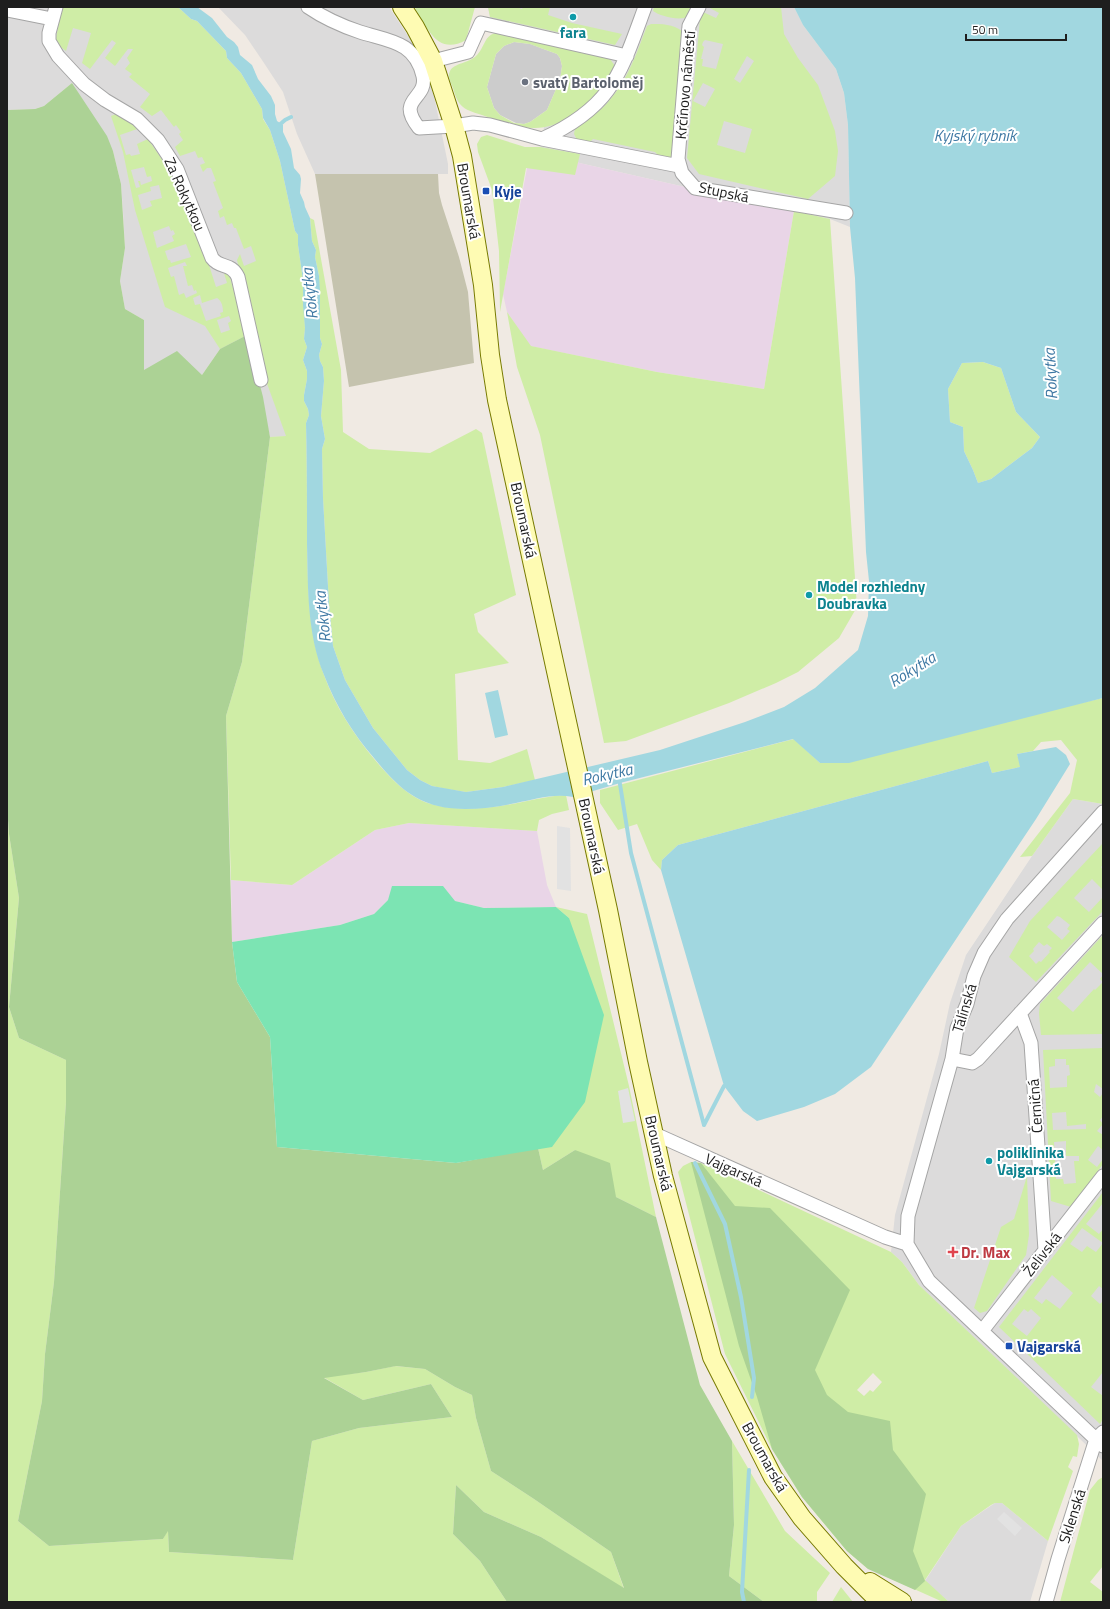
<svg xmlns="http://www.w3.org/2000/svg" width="1110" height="1609" font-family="'Titillium Web',sans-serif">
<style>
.residential{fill:#dcdbdb}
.industrial{fill:#e9d5e7}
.religious{fill:#ccc}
.construction{fill:#c5c3ae}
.grass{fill:#cfeda6;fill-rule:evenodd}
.forest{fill:#acd295}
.pitch{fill:#7ce4b3}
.parking{fill:#e2e2e2}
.water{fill:#a1d7e0;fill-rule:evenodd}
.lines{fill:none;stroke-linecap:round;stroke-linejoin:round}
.stream{stroke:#a1d7e0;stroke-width:4}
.street-casing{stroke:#a5a5a5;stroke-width:15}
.secondary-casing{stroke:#777a00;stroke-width:20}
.street{stroke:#fff;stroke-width:13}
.secondary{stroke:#fefbb3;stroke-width:18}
.culture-dot{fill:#0f9aa8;stroke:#fff;stroke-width:1.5}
.worship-dot{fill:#6b7280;stroke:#fff;stroke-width:1.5}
.transit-dot{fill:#1a4fb4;stroke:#fff;stroke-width:1.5}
.health-dot{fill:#e0444e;stroke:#fff;stroke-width:1.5}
.labels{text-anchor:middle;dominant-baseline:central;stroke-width:4;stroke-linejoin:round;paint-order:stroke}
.culture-label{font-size:15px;font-weight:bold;fill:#0d838f;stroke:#fff;text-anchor:start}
.worship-label{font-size:15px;font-weight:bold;fill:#5b616d;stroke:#fff;text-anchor:start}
.street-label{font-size:15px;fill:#1e1e1e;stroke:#fff}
.transit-label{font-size:15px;font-weight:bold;fill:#164399;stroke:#fff;text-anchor:start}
.health-label{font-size:15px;font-weight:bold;fill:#be3a42;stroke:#fff;text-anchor:start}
.water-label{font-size:16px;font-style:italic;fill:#3f79a4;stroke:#fff}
</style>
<rect width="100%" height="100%" fill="#f0eae3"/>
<path class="residential" d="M7,7H143L230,82L301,436L270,437L247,335L220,349L202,375L144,370V320L125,309L120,281L125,248L123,211L121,184L113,151L72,83L44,106L35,109L7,110Z
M218,7H389L420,54L434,96L448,164V174H315L297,134L283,92L264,63L245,35Z
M488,7H794L803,25L836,69L844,93L848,125L850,227L830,219L794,211L699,195L685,187L540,154L544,127L552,125L614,72L497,33L490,17Z
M1073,799L1103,804V1461L919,1285L902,1262L891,1252L895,1215L939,1054L950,1003L966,955L1032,856Z
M995,1503H1002L1048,1541L1030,1602H949L925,1581L961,1526Z"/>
<path class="industrial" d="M540,154L685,187L699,195L794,211L764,389L657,372L530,346L507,312L503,294L527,168Z
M409,823L537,831L547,885L556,907L484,908L455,901L388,900L374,914L340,925L232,942L231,880L292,885L375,830Z"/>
<path class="religious" d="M514,42L530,44L557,54L560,58L562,66L560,80L547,110L530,122L524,124L516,123L500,115L494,108L487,87L496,54L504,46Z"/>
<path class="construction" d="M315,174H438L439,193L442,205L459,257L468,292L474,363L349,387Z"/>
<path class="grass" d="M62,7H178L191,19L197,21L226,51L227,58L241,73L262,109L263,119L270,130L280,161L295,231L298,235V245L303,280L305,329L304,339L307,347L303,360L307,371V379L304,395V401L308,409L309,415L306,423C307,463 307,503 307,544C308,588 308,633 324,675C335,706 354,735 375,760C392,780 412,802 440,806C461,810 485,809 506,805C526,802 545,796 566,795L569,810L552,814L539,820L537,831L409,823L375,830L292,885L231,880L226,716L242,662L270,437L286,436L265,378L237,260L240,254L244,266L256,261L251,246L244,249L236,228H234L232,223L227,225L224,216L220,218L218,211L223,208L213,182L216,181L211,168H207L203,172L200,165L205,163L202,157L198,158L195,151L180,156L175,147L183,140L179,134L181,132L176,125L174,127L161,110L152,116L140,107L150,94L129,77L132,74L125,69L130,63L127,58L133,49H128L115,66L105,58L116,43L112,40L90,69L82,63L91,33L73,28L66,51L55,43Z
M417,7H475L466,40C438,56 428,29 415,9Z
M488,7H516L522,9L523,7H550L548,15L572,23L622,34L615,45L490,17Z
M654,7H692C691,10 690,14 688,16C681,22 660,16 653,11Z
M708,7H781L784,34L798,58L818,85L835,131L838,151L835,176L808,199L699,174L687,158L700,19L703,12L716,18L719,13ZM705,40L723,44L716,69L702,66L703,59H701L704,47L702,45L703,42ZM747,56L754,61L740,83L734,79ZM703,83L715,89L705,107L693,101ZM724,121L752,129L745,153L717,145Z
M651,24C662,24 673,24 682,31L674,156L669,158L658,155L655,152L593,139L589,143L577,140L574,134L575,129C586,120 599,113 608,102C628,80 637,52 647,26Z
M497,33L610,59L615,66L614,72C596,95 583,114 553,125C530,133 505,123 482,115C476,113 468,111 463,107C457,102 455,95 453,88C451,83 447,77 450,71C454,63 469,63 476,56C485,48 484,34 497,33ZM514,42L530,44L557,54L560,58L562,66L560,80L547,110L530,122L524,124L514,123L500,115L494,108L487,87L496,54L504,46Z
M116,114L140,128L120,135L126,155L130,154L131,156L140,154L137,144L148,139L170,171L209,265L216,287L227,283L223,270L228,271L247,335L220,349L205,326L165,307L135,210L123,152L111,116ZM144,167L147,177L151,176L152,181L141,185L140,181H138L140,187L136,188L131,170ZM159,185L162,198L150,201L152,206L142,210L138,195L151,191L150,187ZM169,226L171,231L173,230L175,234L172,236L174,241L157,248L153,232ZM186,244L191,257L171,263L170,260H168L165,251ZM185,262L187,266H183L188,286L192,285L194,291L196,290L197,293L186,298L184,293L179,295L174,276L171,277L168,268ZM200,295L202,303L217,298C222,301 223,307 223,312L220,313L221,316L206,321L200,304L195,305L193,298ZM229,316L231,321L228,323L230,330L221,333L217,320Z
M487,135L525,147H540L580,154L575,175L526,168L500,312L499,251L492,190L478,152L477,144L481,137Z
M794,211L830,219L857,607L839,638L798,672L776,683L729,703L626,741L604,743L540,435L517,367L507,312L531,346L657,372L764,389Z
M310,218L314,220L341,370L343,432L369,449L430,453L476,429L482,433L516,595L474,614L478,632L509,663L455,674L458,760L490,763L527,749L535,780L503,787L466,792L446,789L432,786L420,780L407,770L373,728L345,680L333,646L329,604L323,498L322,449L325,439L321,416L324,381L323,367L320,361L319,355L322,344L320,338L319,276L315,257L316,250L312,241Z
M983,362L1001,368L1016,412L1040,437L1032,448L991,479L978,483L973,470L964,451L963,427L950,422L948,389L962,363Z
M1103,698V804L1073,799L1032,856L1020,857L1070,793L1077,760L1061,740L1041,742L1033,751L1017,754L1021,767L992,773L988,761L678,845L662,860L661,870L652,860L637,824L618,830L600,803V790L790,740L794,739L820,763Z
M7,806L9,834L19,898L9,1007L19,1038L66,1060V1102L54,1282L45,1354L42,1401L18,1521L49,1546L163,1539L168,1530L169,1552L293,1560L312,1441L359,1428L452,1417L431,1384L363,1400L323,1377L366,1372L395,1366L425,1369L455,1387L472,1395L476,1418L491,1471L534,1499L611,1552L624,1589L541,1537L484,1512L456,1485L453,1534L480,1561L507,1602H7Z
M1103,843V865L1101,867L1103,870V890L1092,879L1074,898L1089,912L1103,897V911L1036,982L1009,957L1030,921ZM1057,916L1060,917L1070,925L1067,929L1070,931L1062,940L1047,927ZM1039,942L1044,946L1047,944L1052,948L1049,951L1050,952L1041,962L1039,961L1036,964L1029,956L1034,951L1033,949Z
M556,907L587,914L629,1086L656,1217L616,1197L575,1150L543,1170L538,1148L552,1146L569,918Z
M1103,935V974L1090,962L1057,998L1073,1012L1094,989L1095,990L1103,982L1100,979L1103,975V1034L1041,1035L1039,1013L1040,1004Z
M1103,1048V1089L1096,1084L1094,1092L1100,1097L1103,1093V1116L1100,1120L1103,1124L1097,1131L1103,1135V1150L1098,1146L1088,1160L1097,1167L1103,1159V1164L1071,1207L1051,1201L1043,1050ZM1055,1059H1066V1065H1069L1070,1075L1067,1076V1087L1050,1088L1049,1067L1055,1066ZM1066,1112L1067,1126L1086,1124V1129L1053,1130L1052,1113ZM1066,1141V1156H1079V1161H1074L1076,1183L1064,1184L1063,1179H1056L1054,1142Z
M691,1162L701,1163L891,1252L902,1262L919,1285L1077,1435L1079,1444L1077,1457L1073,1456L1068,1467L1073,1471L1048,1541L1002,1503H995L991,1505L961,1526L925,1580L949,1602H943L867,1568L847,1551L802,1497L772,1449L725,1354L678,1172L683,1166ZM873,1373L882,1382L873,1392L870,1390L864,1396L857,1390Z
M1027,1176L1029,1235L1026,1255L987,1311L980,1313L974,1308L1001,1227L1014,1219Z
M1103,1192V1203L1086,1224L1099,1234L1103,1229V1289L1099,1286L1091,1296L1100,1304L1103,1301V1372L1091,1387L1103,1396V1419L1100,1424L999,1327ZM1082,1228L1103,1243L1096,1252L1087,1246L1082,1252L1070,1244ZM1052,1275L1073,1293L1060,1309L1046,1299L1042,1304L1034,1298ZM1024,1309L1028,1312L1031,1309L1041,1318L1027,1336L1012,1324Z
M732,1441L785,1531L830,1573L817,1592V1602H764L729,1576L734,1525Z
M1103,1477V1566L1090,1582L1103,1592V1602H1060L1090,1490L1098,1480Z
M841,1587L853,1602H832Z"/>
<path class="forest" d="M72,83L107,136L113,151L121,184L125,248L120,281L125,309L144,320V370L177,351L202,375L220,349L247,335L263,397L270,437L242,662L226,716L232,942L237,982L270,1037L277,1147L456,1163L538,1148L543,1170L575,1150L610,1163L616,1197L656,1217L700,1385L732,1441L734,1525L729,1576L764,1602H507L480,1561L453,1534L456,1485L484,1512L541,1537L624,1588L611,1552L534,1499L491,1471L476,1418L472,1395L455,1387L425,1369L396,1366L366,1372L324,1378L363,1400L431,1384L452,1417L359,1428L312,1441L293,1560L169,1552L168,1531L163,1539L49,1546L18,1521L42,1401L45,1354L54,1282L66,1102V1060L19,1038L9,1007L19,898L9,834L7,806V110L35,109L44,106Z
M691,1162L701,1163L735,1206L770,1208L850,1290L815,1370L827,1395L848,1412L890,1421L893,1450L926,1494L913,1551L925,1581L915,1590L868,1569L847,1551L802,1497L772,1449L757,1397L739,1346Z"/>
<path class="pitch" d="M392,886H443L455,901L484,908L556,907L569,918L604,1015L585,1102L552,1147L456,1163L277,1147L270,1037L237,982L232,942L340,925L374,914L388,900Z"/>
<path class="parking" d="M557,826L570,828L571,891L557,889Z
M628,1088L635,1121L623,1123L618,1091Z
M1004,1512L1022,1528L1015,1536L997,1519Z"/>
<path class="water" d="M178,7H197L212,18L227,37L234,42L238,47L240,55L252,65L258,79L271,96L275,105V114L277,121L283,125V132L291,149L294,168L300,175L301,179L300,193L304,202L305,207L310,218L312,241L316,250L315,257L319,276L320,291V338L322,344L319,355L320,361L323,367L324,381L321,416L325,439L322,449L323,498L329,604L333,646L345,680L373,728L407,770L420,780L432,786L466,792L503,787L660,750L745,722L784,707L815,688L858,650L868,616L869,581L866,552L855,278L850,227L848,125L844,93L836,69L803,25L794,7H1103V698L849,763H820L793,739L620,783L573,797C554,793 535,799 516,803C492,808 462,812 438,806C409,799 392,780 374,758C353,734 336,706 324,675C307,634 308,588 307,544C307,504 307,463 306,423L309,415L308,409L304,401V395L307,379V371L303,360L307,347L304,339L305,328L303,305V280L298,245V235L295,231L280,161L270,130L263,118L262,109L241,73L227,58L226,51L197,21L191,19ZM983,362L1001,368L1016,412L1040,437L1032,448L991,479L978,483L973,470L964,451L963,427L950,422L948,389L962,363Z
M498,690L508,735L495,738L485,693Z
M1056,747L1066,755L1070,764L1036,819L871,1067L835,1094L804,1107L757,1121L743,1111L724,1086L661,870L662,860L678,845L988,761L992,773L1020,767L1017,754Z"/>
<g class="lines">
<path class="stream" d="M277,127L285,120L291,117
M619,778L631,853L704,1125
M704,1125L724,1086
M695,1163L725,1224L741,1297L754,1378L752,1397
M744,1602L742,1592L749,1470"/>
<g class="street-casing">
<path id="street" d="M56,7L49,33V41L58,56L84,84L105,100L137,119L158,140L177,169L212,258C220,269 231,262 238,277L261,380
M308,7C324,18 342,26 360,32C388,41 415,41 423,76C428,100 395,98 419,128L454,126L473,123L490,125L542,139C612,107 620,75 645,7
M699,7L689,26L678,159L682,173L695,188L846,213
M7,10L52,19
M433,61L468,52L481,23L627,56
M542,139L679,166
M1020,1013L1031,1043L1045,1250
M952,1059L972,1063L978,1059L1103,923
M655,1134L885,1237L907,1244L929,1281L1103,1446
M907,1244L908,1216L952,1059L957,1028L967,1004L974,976L984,953L1007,919L1103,812
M982,1331L1103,1176
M1046,1602L1058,1559L1096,1439L1103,1432"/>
</g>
<g class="secondary-casing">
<path id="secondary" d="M402,7L415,27L433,61L454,126L462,156L483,285L490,355L497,400L608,910L638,1062L663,1176L712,1357L773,1477L802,1518L844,1566L880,1602
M870,1582L902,1602"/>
</g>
<use href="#street" class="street"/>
<use href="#secondary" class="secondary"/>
</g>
<g class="culture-dot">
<circle cx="573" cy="17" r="4"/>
<circle cx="809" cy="595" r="4"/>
<circle cx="989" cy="1161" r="4"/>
</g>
<circle class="worship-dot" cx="525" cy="82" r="4"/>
<g class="transit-dot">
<rect x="482" y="187" width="8" height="8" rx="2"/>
<rect x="1005" y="1342" width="8" height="8" rx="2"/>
</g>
<path class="health-dot" d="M951 1246h4v4h4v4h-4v4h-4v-4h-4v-4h4z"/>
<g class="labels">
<g class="culture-label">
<text x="573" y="32" text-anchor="middle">fara</text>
<text x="817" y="586">Model rozhledny<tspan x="817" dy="17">Doubravka</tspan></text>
<text x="997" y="1152">poliklinika<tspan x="997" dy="17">Vajgarská</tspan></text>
</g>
<g class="worship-label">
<text x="533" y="82">svatý Bartoloměj</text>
</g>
<g class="street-label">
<text transform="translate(685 85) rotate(-85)">Krčínovo náměstí</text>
<text transform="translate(724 192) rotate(12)">Stupská</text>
<text transform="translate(185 194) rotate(66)">Za Rokytkou</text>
<text transform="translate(469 201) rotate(80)">Broumarská</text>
<text transform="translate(524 520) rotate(78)">Broumarská</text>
<text transform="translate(592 836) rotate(78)">Broumarská</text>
<text transform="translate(964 1008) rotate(-73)">Tálínská</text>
<text transform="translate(1035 1106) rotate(-94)">Černičná</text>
<text transform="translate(659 1153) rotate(77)">Broumarská</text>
<text transform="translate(734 1170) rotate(24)">Vajgarská</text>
<text transform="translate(1042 1254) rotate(-52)">Želivská</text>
<text transform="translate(765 1457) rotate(61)">Broumarská</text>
<text transform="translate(1072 1516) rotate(-72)">Sklenská</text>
</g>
<g class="transit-label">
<text x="494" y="191">Kyje</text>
<text x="1017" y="1346">Vajgarská</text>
</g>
<g class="health-label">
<text x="961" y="1252">Dr. Max</text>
</g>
<g class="water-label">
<text x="975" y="135">Kyjský rybník</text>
<text transform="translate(309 294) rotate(-96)">Rokytka</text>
<text transform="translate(1050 374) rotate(-93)">Rokytka</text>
<text transform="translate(322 617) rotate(-96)">Rokytka</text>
<text transform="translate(912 669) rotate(-32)">Rokytka</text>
<text transform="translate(607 774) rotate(-13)">Rokytka</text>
</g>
</g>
<rect width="1110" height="1609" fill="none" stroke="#1e1e1e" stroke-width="16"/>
<path d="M966 34v6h100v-6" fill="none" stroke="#1e1e1e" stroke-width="2"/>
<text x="972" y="34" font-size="12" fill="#1e1e1e" stroke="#ffffff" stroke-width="3" paint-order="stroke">50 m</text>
</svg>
